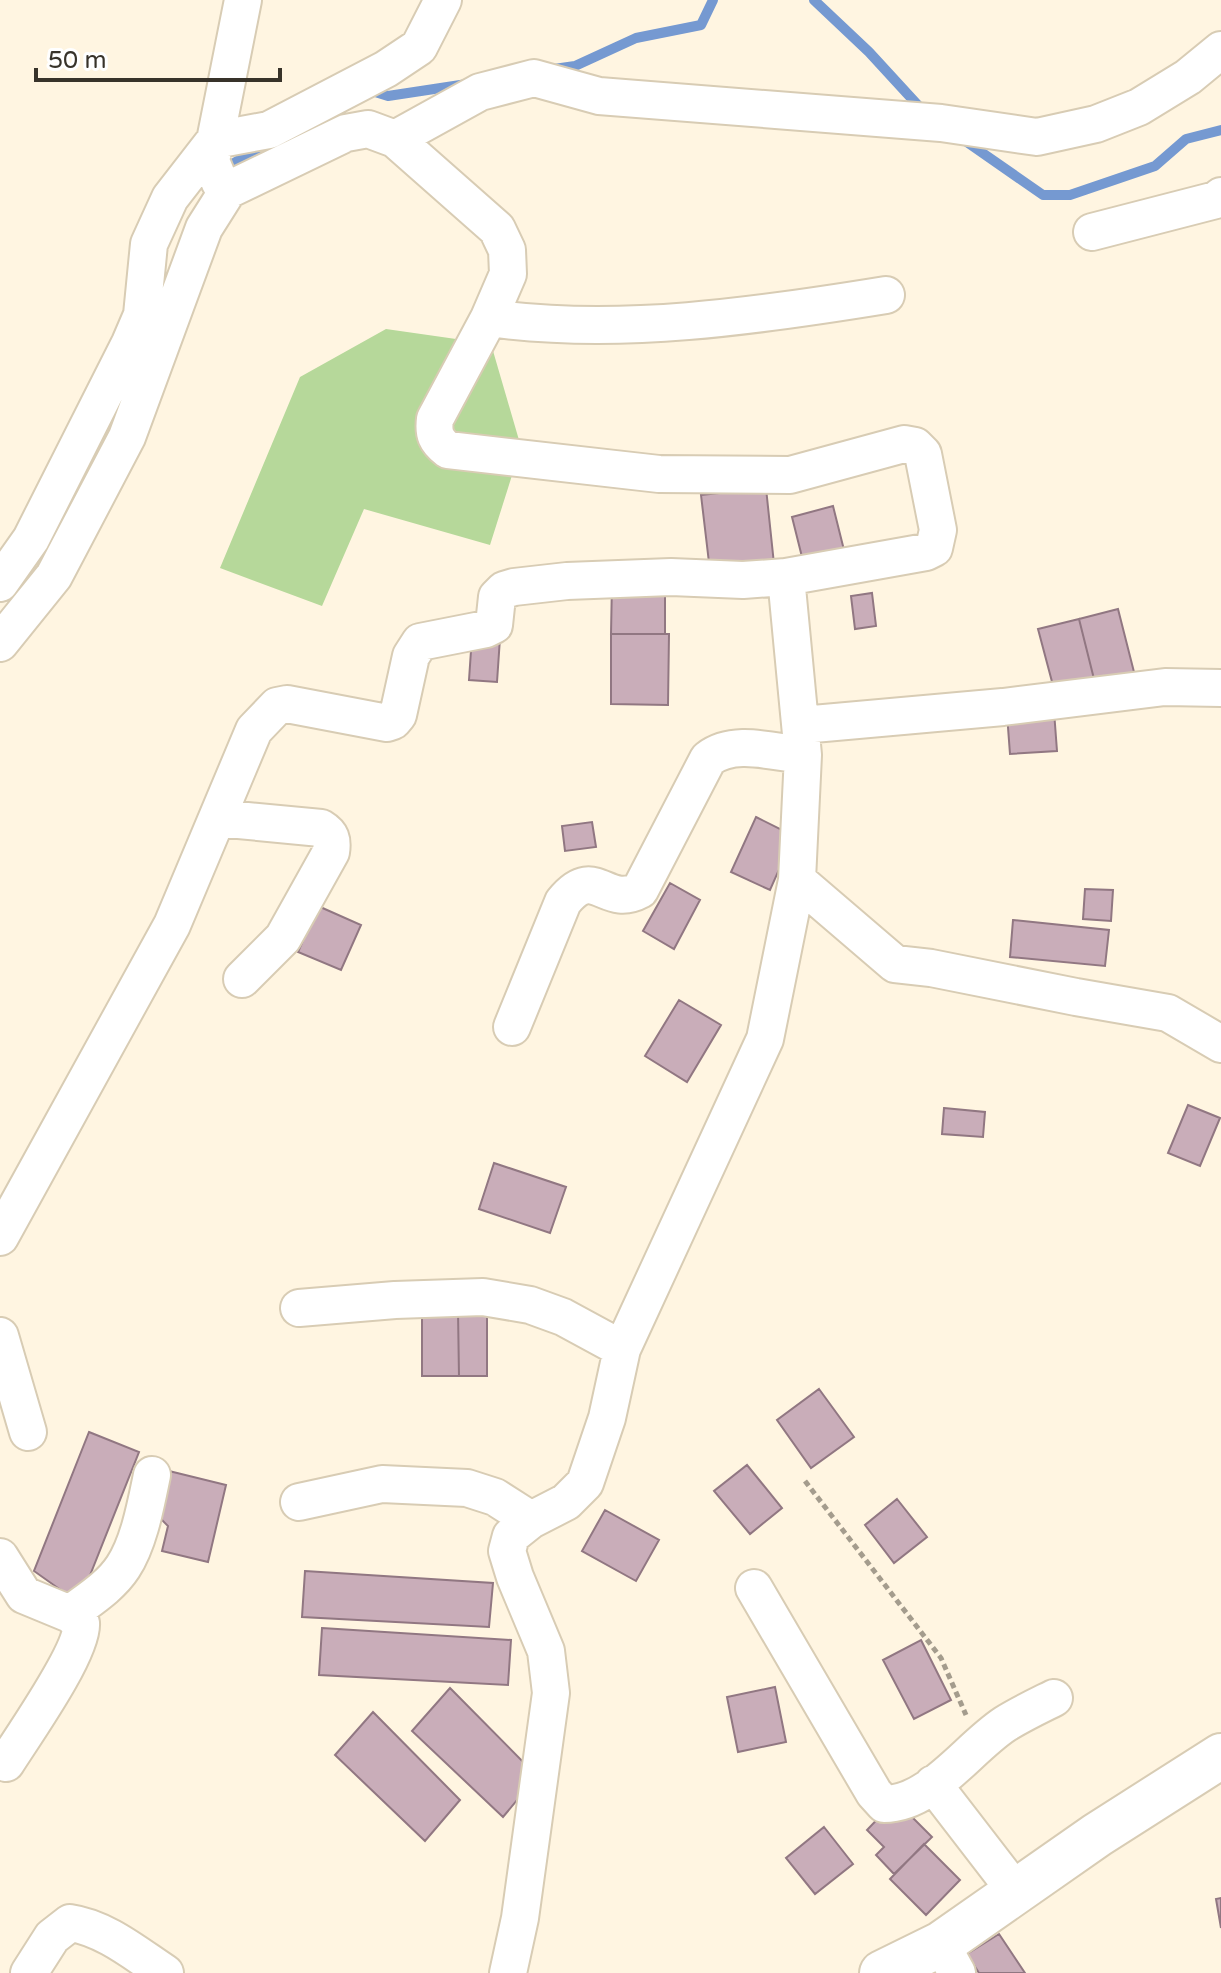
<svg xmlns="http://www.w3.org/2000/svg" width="1221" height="1973" font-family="'Varela Round',sans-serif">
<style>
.green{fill:#b6d89a}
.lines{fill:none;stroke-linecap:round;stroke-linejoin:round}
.stream{stroke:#7599d1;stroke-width:10}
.building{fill:#c9adb9;stroke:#917782;stroke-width:2}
.street-casing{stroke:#d8ccb4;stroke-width:40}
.secondary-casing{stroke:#d8ccb4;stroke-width:48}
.path{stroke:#a49c8d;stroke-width:5;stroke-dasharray:6 4;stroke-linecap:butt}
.street{stroke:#fff;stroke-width:36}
.secondary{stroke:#fff;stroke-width:44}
</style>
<rect width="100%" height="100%" fill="#fff5e1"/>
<path class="green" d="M386,329L491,344L521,447L490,545L364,509L322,606L220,568L300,377Z"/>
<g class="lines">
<path class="stream" d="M814,0L869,52L925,113
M554,69L575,66L636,38L701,25L713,0
M366,94L372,91L388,96L467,84
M961,138L1043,195H1070L1155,166L1186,139L1221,130
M221,171L262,146"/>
</g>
<path class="building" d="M766,488L774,564L710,571L701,495Z
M833,506L844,550L803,561L792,517Z
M612,582H665V634H611Z
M872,593L876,626L855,629L851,596Z
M1118,609L1134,672L1095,683L1079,619Z
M1079,619L1095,683L1055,693L1038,629Z
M611,634H669L668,705L611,704Z
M472,636L500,638L497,682L469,680Z
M1054,711L1057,751L1010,754L1007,714Z
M756,817L794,836L770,890L731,872Z
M592,822L596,847L565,851L562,826Z
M670,883L700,900L674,949L643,931Z
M1085,889L1113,890L1111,921L1083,919Z
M318,906L361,925L341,970L298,952Z
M1013,920L1109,930L1105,966L1010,957Z
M679,1000L721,1025L687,1082L645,1056Z
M1188,1105L1220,1118L1200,1166L1168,1153Z
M944,1108L985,1112L983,1137L942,1134Z
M494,1163L566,1187L550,1233L479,1209Z
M422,1311H458L459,1376H422Z
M458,1311H487V1376H459Z
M819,1389L854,1437L811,1468L777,1420Z
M89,1432L139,1452L79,1603L34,1571Z
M747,1465L782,1508L750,1534L714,1491Z
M169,1471L226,1485L208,1562L162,1551L168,1526L152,1510Z
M897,1499L927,1537L894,1563L865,1525Z
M605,1510L659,1540L636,1581L582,1551Z
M305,1571L493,1583L489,1627L302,1617Z
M322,1628L511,1640L508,1685L319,1675Z
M921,1640L951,1700L914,1719L883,1660Z
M775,1687L786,1742L738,1752L727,1697Z
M450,1688L537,1776L503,1817L412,1731Z
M373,1712L460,1800L425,1841L335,1755Z
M888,1808H903L932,1837L894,1874L876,1855L884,1847L867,1830Z
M824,1827L853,1864L815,1894L786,1858Z
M924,1844L960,1880L926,1915L890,1879Z
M1221,1898V1928L1216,1899Z
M999,1934L1025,1973H979L967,1954Z"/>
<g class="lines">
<g class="street-casing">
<path id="street" d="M395,139L480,92L534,78L599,96L941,123L1037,137L1096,124L1139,107L1188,77L1221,50
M228,190L346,133L368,129L395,139L497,229L507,250L508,274L489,318L435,419C433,434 436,441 448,450L659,474L790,475L904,444L915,446L923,454L938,530L934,548L926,552L786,577
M1092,232L1216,200L1221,196
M489,318C619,336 757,316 886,295
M0,583L31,539L130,343L142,315L149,244L170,198L215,140L269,130L386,69L419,47L443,0
M0,643L54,576L127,437L204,228L228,190L220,183L211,161L243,0
M802,725L1003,707L1165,687L1221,688
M217,818L321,828C331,834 333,840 331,852L283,938L242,979
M797,880L895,964L931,968L1076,997L1168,1013L1221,1044
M512,1027L563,902C595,862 605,909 640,890L708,759C734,739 772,752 803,755
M0,1237L172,925L254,730L277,706L287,704L387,723L393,721L398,715L411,656L420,642L486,629L494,625L497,597L504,590L514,587L567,581L671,577L743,580L786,577L803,755L797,880L765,1039L622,1349L607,1418L585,1483L566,1502L531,1520L511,1536L507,1551L515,1577L546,1651L551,1693L520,1918L508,1973
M299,1308L395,1300L483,1297L530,1305L563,1317L622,1349
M0,1336L28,1432
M299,1502L382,1484L467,1488L495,1497L531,1520
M0,1557L24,1595L70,1614L81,1623C84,1650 23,1736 6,1763
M754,1588L874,1793L884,1804C931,1804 967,1749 1005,1724C1021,1714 1038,1706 1054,1698
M70,1614C88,1600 110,1587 123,1567C139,1543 146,1504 152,1475
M933,1784L1017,1893
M941,1944L957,1973
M29,1973L52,1937L70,1923C105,1928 136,1954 165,1973"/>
</g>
<g class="secondary-casing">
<path id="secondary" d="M882,1973L941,1944L1097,1835L1221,1756"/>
</g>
<path class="path" d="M805,1481L941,1658L966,1715"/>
<use href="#street" class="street"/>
<use href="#secondary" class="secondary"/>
</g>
<path d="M36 68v12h244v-12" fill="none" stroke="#38332a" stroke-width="4"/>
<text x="48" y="68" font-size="24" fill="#38332a" stroke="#ffffff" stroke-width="6" paint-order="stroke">50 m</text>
</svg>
